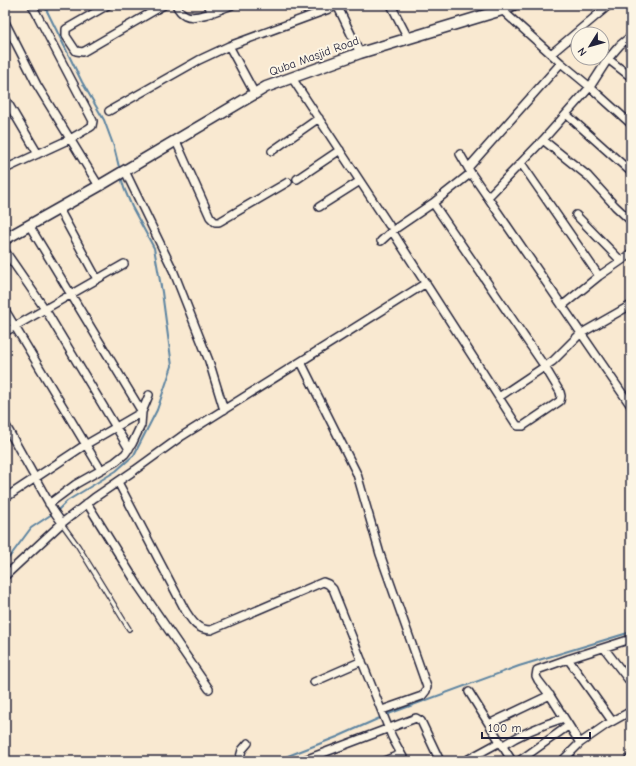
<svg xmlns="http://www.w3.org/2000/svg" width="636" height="766" font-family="'Comic Neue',sans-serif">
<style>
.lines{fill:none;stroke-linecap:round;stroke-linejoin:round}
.stream{stroke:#5d84a1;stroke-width:2}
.lane-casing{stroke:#22223b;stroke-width:6}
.street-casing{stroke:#22223b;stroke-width:10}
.secondary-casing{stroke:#22223b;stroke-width:13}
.lane{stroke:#fcf5e5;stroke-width:3.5}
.street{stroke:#fcf5e5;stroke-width:7}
.secondary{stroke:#fcf5e5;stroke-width:10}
.labels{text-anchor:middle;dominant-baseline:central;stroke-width:4;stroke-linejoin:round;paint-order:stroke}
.street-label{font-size:12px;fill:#22223b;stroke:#fcf5e5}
</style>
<rect width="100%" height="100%" fill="#f9e9d1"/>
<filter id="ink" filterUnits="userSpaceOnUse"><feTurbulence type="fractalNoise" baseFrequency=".025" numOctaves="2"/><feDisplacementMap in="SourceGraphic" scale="8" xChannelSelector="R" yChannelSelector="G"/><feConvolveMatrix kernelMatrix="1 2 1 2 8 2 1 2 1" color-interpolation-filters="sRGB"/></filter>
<g filter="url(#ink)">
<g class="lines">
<path class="stream" d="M44,5L82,82L104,120L114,147L120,171
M5,563L31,528L58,510L67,501L116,471L134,455L157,410L172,366L162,292L154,248L132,207L124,188L121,177
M275,761L337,737L391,713L519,666L631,632"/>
<g class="lane-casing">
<path id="lane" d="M62,524L78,546L129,629"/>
</g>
<g class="street-casing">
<path id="street" d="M108,5L66,29V36L76,51L83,52L164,5
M176,5C178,9 181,13 185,15C196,21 221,9 232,5
M208,5L212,13
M337,5L360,53
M391,5L408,38
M502,10L561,63L590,87L631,124
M5,22L37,85L99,186
M229,46L255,94
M551,54L609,5
M608,59L631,77
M292,78L389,225
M5,98L38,154
M109,111L199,60L229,46L337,6
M566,114L631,172
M543,140L588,176L615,206L631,221
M176,141L210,217L215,222H219L288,182
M272,151L319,118
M460,154L471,173L631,406
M521,163L599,276
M468,168L561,63
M5,169L70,139L89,128L92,126L93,121L32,5
M125,171L173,270L209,361L224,410
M297,179L340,150
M488,197L543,140L590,87L608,59L620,45L631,36
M319,207L360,181
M59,209L97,279
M576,215L621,261
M392,231L516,424L518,426H523L560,401L561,396L560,392L545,367L433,203
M381,241L392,231L433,203L471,173
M5,251L45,309L129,449
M562,306L599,276L631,254
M5,310L101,470
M5,332L124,264
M301,362L357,474L380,554L427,687L426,691L422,696L382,710
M499,397L553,361L580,334L631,305
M5,424L53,510L62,523
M118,482L185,610C192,621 197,630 211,630L323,582L328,584L333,589L392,737L405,761
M5,498L85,445L142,412L29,225
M87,503L139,587L209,689
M49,504L76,484L115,462L125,454L132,444L141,425L142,412L149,395
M5,576L62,523L94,498L135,470L182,436L426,283
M604,648L631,683
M568,659L612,721
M314,682L362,661
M469,692L512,761
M489,724L550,695
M580,743L551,697L538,680L536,676L537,670L568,659L631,639
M502,746C522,733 542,725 564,718
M239,761L242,750L248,743
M302,761L416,718L421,721L440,761
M384,761L401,754
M465,761L500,742
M519,761L568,726
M562,761L580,743L606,725L631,711
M627,761L631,758"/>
</g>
<g class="secondary-casing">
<path id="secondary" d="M5,239L99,186L266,87L360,53L502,10L513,5"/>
</g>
<use href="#lane" class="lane"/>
<use href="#street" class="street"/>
<use href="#secondary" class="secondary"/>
</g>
</g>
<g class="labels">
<g class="street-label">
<text transform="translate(314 56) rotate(-20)">Quba Masjid Road</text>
</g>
</g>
<rect width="636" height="766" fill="none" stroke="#fcf5e5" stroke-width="20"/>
<rect x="10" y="10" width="616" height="746" fill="none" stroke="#22223b" stroke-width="1.5" filter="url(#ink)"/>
<g transform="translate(590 46) rotate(233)"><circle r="19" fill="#fcf5e5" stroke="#a5a1a1"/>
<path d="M0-3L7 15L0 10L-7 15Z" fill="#22223b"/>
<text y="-6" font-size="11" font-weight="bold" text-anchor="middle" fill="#22223b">N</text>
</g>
<path d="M482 732v6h108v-6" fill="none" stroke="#22223b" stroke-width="2"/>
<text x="488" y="732" font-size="12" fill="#22223b" stroke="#fcf5e5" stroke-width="3" paint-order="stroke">100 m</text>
</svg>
